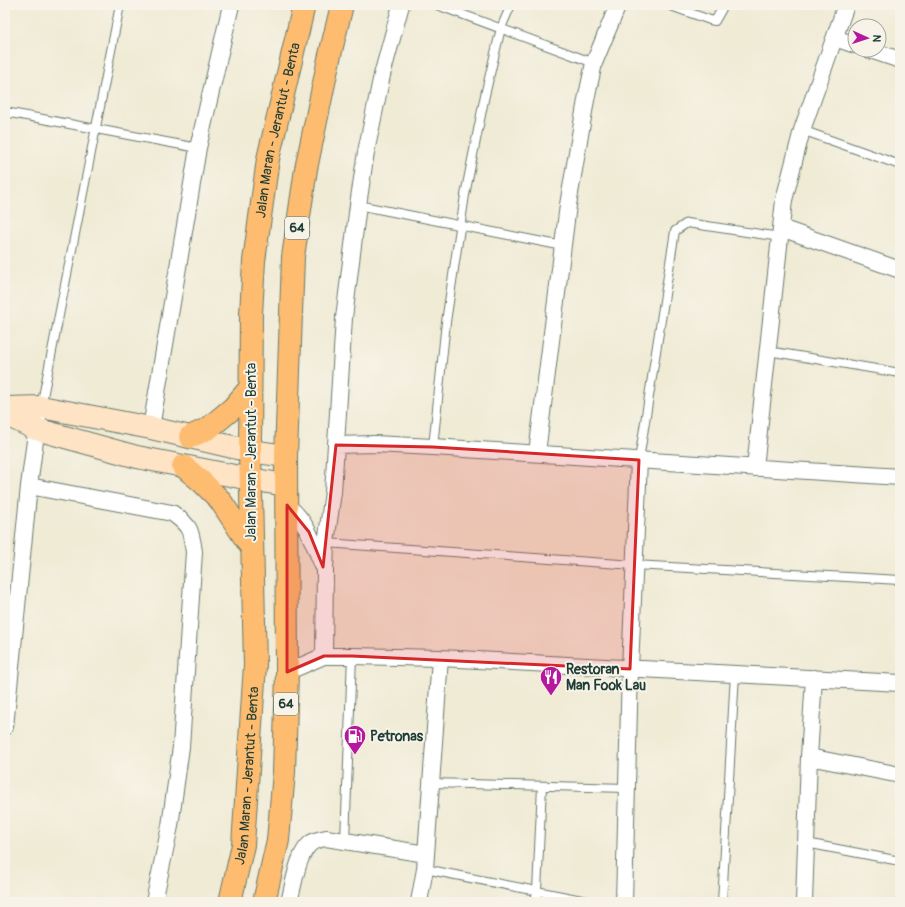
<svg xmlns="http://www.w3.org/2000/svg" width="905" height="907" font-family="Pangolin,sans-serif">
<style>
.lines{fill:none;stroke-linecap:round;stroke-linejoin:round}
.lane-casing{stroke:#687a6c;stroke-width:10}
.street-casing{stroke:#687a6c;stroke-width:18}
.secondary-casing{stroke:#687a6c;stroke-width:24}
.primary-casing{stroke:#687a6c;stroke-width:24}
.lane{stroke:#fff;stroke-width:8}
.street{stroke:#fff;stroke-width:16}
.secondary{stroke:#fee4c5;stroke-width:22}
.primary{stroke:#fdbc6f;stroke-width:22}
.marked{fill:#d62828;fill-opacity:0.2;stroke:#d62828;stroke-width:3;stroke-linejoin:round}
.labels{text-anchor:middle;dominant-baseline:central;stroke-width:4;stroke-linejoin:round;paint-order:stroke}
.shield{fill:#f7f3e8;stroke:#60746a;stroke-width:1}
.shield-label{font-size:13px;font-weight:bold;fill:#1f3d34}
.street-label{font-size:14px;fill:#1f3d34;stroke:#f7f3e8}
.poi-label{font-size:14px;font-weight:bold;fill:#1f3d34;stroke:#f7f3e8;text-anchor:start}
</style>
<rect width="100%" height="100%" fill="#f7f3e8"/>
<filter id="ink" filterUnits="userSpaceOnUse"><feTurbulence type="fractalNoise" baseFrequency=".025" numOctaves="2"/><feDisplacementMap in="SourceGraphic" scale="8" xChannelSelector="R" yChannelSelector="G"/><feConvolveMatrix kernelMatrix="1 2 1 2 8 2 1 2 1" color-interpolation-filters="sRGB"/></filter>
<filter id="wash" filterUnits="userSpaceOnUse"><feTurbulence type="fractalNoise" baseFrequency=".012" numOctaves="4" result="noise"/><feDisplacementMap in="SourceGraphic" scale="16" xChannelSelector="R" yChannelSelector="G"/><feGaussianBlur stdDeviation="0.9" result="paint"/><feColorMatrix in="noise" values="0 0 0 0 0 0 0 0 0 0 0 0 0 0 0 0 0 1.4 0 .05"/><feComposite in="paint" operator="in"/></filter>
<g filter="url(#wash)">
<rect width="100%" height="100%" fill="#f0ebd5"/>
</g>
<g filter="url(#ink)">
<g class="lines">
<g class="lane-casing">
<path id="lane" d="M437,5L594,63
M668,5L710,20L715,21L724,5
M5,112L198,148
M802,130L900,165
M358,205L563,246
M768,351L900,373
M41,407L120,5
M433,447L446,322L465,195L485,95L501,28L511,5
M639,460L675,231L687,223L780,237
M326,543L634,565L900,580
M431,783L627,788
M345,841L352,656
M806,843L900,861
M425,869L592,902
M535,902L537,891L542,786
M722,902L735,674"/>
</g>
<g class="street-casing">
<path id="street" d="M835,38L855,45
M870,50L900,60
M781,228L900,270
M151,428L198,148L231,5
M336,445L374,444L433,447L900,477
M537,453L568,205L586,100L594,63L618,5
M755,468L784,200L802,130L846,5
M29,486L172,513C191,526 191,531 194,552L181,747L170,826L154,902
M287,505C307,522 313,542 323,566
M324,656L325,571L326,543L333,492L344,318L358,205L366,152L382,75L401,5
M287,672L324,656H352L440,658L900,683
M5,727L29,486L38,418
M809,757L900,775
M289,902C294,885 297,854 311,843C315,840 321,839 326,838L426,854
M419,902L425,869L440,658
M624,902L630,669L639,460
M804,902L809,757L814,678"/>
</g>
<g class="secondary-casing">
<path id="secondary" d="M5,408L41,407L151,428L250,451L286,456
M5,414L36,429L137,457L250,479L286,485"/>
</g>
<g class="primary-casing">
<g id="primary">
<path d="M190,437L209,428L233,408L250,388"/>
<path d="M183,466L201,481L220,500L251,547"/>
<path id="s1" d="M230,902L243,845L255,665L250,451L251,314L254,261L268,159L304,5"/>
<path d="M264,902L278,840L284,772L287,672L286,456L293,257L306,169L329,59L342,5"/>
</g>
</g>
<use href="#lane" class="lane"/>
<use href="#street" class="street"/>
<use href="#secondary" class="secondary"/>
<use href="#primary" class="primary"/>
</g>
</g>
<path class="marked" d="M336,445L433,447L639,460L630,669L352,656H324L287,672V505L309,532L323,567Z"/>
<defs>
<g id="restaurant-pin" transform="scale(1.15)"><path d="M0 17L-7.5 6A9.5 9.5 0 1 1 7.5 6Z" fill="#b5179e" stroke="#f7f3e8"/><path d="M-5-6h1v4h1v-4h1v4h1v-4h1v5L-1.5 .5V6h-2V.5L-5-1ZM5-6V6H3V1.5H1.5Q1.5-4 5-6Z" fill="#fff"/></g>
<g id="fuel-pin" transform="scale(1.15)"><path d="M0 17L-7.5 6A9.5 9.5 0 1 1 7.5 6Z" fill="#b5179e" stroke="#f7f3e8"/><path d="M-5.5-6h7V0h2V4h1.3V-2.5L3-4.5l.8-.8L6-3V5H2.5V1h-1V6h-7ZM-4.2-4.7v3.2H.2V-4.7Z" fill="#fff"/></g>
</defs>
<g fill-rule="evenodd">
<use href="#restaurant-pin" x="551" y="677"/>
<use href="#fuel-pin" x="355" y="736"/>
</g>
<g class="labels">
<g class="shield">
<rect x="285" y="217" width="24" height="22" rx="3"/>
<rect x="274" y="693" width="24" height="22" rx="3"/>
</g>
<g class="shield-label">
<text x="297" y="228">64</text>
<text x="286" y="704">64</text>
</g>
<g class="street-label">
<text stroke="none"><textPath href="#s1" startOffset="776">Jalan Maran - Jerantut - Benta</textPath></text>
<text transform="translate(251 452) rotate(-90)">Jalan Maran - Jerantut - Benta</text>
<text stroke="none"><textPath href="#s1" startOffset="128">Jalan Maran - Jerantut - Benta</textPath></text>
</g>
<g class="poi-label">
<text x="566" y="669">Restoran<tspan x="566" dy="16">Man Fook Lau</tspan></text>
<text x="370" y="736">Petronas</text>
</g>
</g>
<rect width="905" height="907" fill="none" stroke="#f7f3e8" stroke-width="20"/>
<g transform="translate(867 38) rotate(93)"><circle r="19" fill="#f7f3e8" stroke="#a1aaa0"/>
<path d="M0-3L7 15L0 10L-7 15Z" fill="#b5179e"/>
<text y="-6" font-size="11" font-weight="bold" text-anchor="middle" fill="#1f3d34">N</text>
</g>
</svg>
